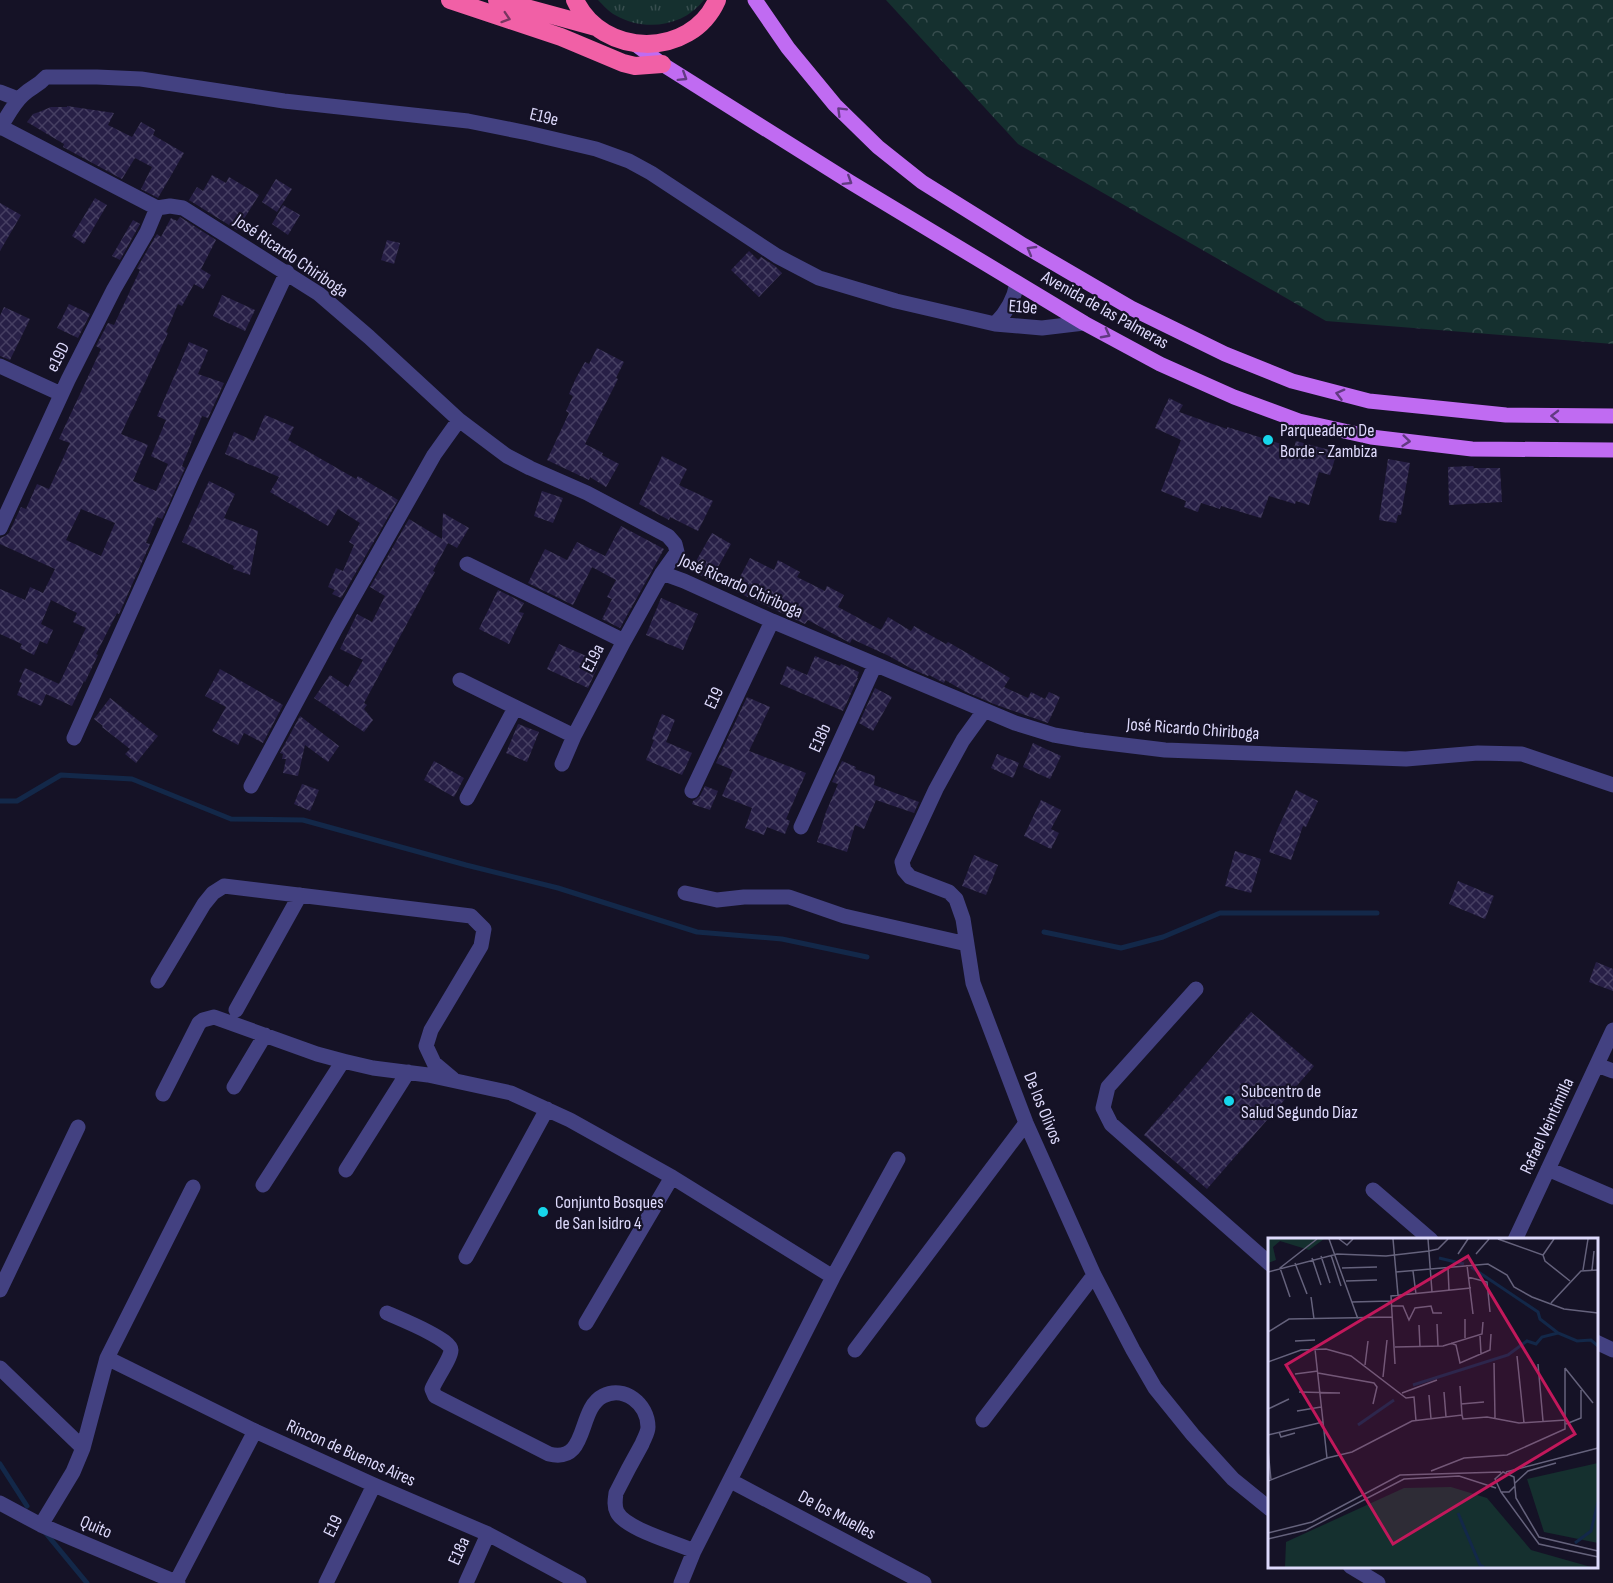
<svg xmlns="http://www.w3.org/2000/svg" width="1613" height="1583" font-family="'Sofia Sans Condensed',sans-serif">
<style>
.grass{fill:url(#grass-tufts)}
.forest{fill:url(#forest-crowns)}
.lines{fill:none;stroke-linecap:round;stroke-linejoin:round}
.stream{stroke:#132849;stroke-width:5}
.building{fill:url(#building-cross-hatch);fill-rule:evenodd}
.minor{stroke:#434181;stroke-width:15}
.major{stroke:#c06bf2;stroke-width:15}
.highway{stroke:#f160a6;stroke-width:18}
.oneway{stroke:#783560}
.oneway2{stroke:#623a82}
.poi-dot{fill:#17d6eb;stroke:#151226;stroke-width:2}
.labels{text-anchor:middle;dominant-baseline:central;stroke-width:4.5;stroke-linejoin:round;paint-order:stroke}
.street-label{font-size:18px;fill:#dedafc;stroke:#151226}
.poi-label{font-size:18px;fill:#dedafc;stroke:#151226;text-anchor:start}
.inset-river{fill:none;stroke:#132849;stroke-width:3}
.inset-road{fill:none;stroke:#65627c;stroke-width:1.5}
.view{fill:#c2185b;fill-opacity:0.15;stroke:#c2185b;stroke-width:3}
.inset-edge{fill:none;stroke:#dedafc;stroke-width:3}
</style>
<defs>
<pattern id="grass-tufts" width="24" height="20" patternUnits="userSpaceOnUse" patternTransform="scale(1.5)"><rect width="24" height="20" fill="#15302f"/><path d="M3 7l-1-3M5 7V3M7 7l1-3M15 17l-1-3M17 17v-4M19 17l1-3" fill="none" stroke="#374d4e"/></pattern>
<pattern id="forest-crowns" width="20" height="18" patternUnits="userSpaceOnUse" patternTransform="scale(1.5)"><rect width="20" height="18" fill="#15302f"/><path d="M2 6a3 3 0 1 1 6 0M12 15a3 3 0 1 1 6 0" fill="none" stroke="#374d4e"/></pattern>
<pattern id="building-cross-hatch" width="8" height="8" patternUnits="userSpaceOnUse" patternTransform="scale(1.5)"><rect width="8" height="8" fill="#271f46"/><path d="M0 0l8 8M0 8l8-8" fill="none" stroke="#463f62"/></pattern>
</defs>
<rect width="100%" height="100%" fill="#151226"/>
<path class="grass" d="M598,0H704C683,27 644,32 615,15C609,12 603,5 598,0Z"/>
<path class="forest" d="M886,0H1613V344L1326,321L1018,144Z"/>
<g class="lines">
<path class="stream" d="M0,801H17L61,775L132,779L231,819L303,820L466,865L558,888L697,932L782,939L867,957
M1044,932L1121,948L1163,937L1220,913H1377
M0,1464L27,1506
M44,1531L87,1583"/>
</g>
<path class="building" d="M67,106L114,113L108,125L132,137L141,122L155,130L153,135L184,153L158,198L141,189L152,167L135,158L122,179L63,147L64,144L27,122L33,114L39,112L51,107H67Z
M212,175L226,183L229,177L259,195L237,230L189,200L197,187L203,191Z
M276,179L292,189L277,212L262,202Z
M95,198L107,205L84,244L72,236Z
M0,203L21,215L0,251Z
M283,205L300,215L288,235L272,224Z
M180,217L216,240L201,269L211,275L203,289L194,284L182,306L178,304L166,332L168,333L121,434L148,445L133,481L156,491L168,464L151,456L166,420L157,416L189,342L208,350L198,374L224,383L208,418L202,416L182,466L185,468L162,519L157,517L146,543L150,544L119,614L117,613L96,654L98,655L85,682L84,681L72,706L46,694L41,706L17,695L22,683L19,682L25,668L59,684L86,628L73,622L77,613L51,600L41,624L53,630L47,644L40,641L34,655L20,648L22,644L0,634V589L25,600L30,587L43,593L55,569L0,544V538L5,536L9,533L21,507L26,509L37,484L49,489L70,443L59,439L101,349L96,346L108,323L114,325L140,270L137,268L157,234L161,237L171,218L177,221ZM81,509L115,523L101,556L66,540Z
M133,220L140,224L120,260L112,256Z
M387,240L400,243L394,264L381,260Z
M749,251L758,260L761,257L775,266L782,273L759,297L731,270Z
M222,295L255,310L245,331L213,316Z
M69,304L90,314L78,338L57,328Z
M4,307L30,319L10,360L0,356V316Z
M597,348L624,362L616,378L618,379L585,444L603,453L602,455L619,464L606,487L590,477L589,480L547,460L569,413L566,411L573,396L569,394L576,378L585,362L589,364Z
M1169,398L1183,405L1179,412L1227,429V427L1294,448L1296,441L1337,452L1330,475L1319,472L1309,505L1296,501L1295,504L1269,496L1261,518L1221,506L1220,509L1201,503L1198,512L1184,507L1186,501L1161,491L1181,440L1155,428Z
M265,415L294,427L288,440L356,479L358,476L398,500L341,598L332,594L335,590L328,587L336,568L343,571L354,545L349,542L360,523L338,509L328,526L270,492L279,477L225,454L234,432L254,441Z
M662,456L687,469L679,485L713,501L698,531L670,517L669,520L639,504Z
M1388,459L1410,463L1401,515H1398L1396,523L1379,520Z
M1473,466L1474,468H1500L1502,502L1449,505L1448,467Z
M209,481L235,494L224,518L258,531L250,575L233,569L234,566L182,542Z
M542,491L563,498L553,523L534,516Z
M443,513L469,528L457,548L448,543L433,571L435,572L364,703L367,705L364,709L373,720L364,732L314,698L330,675L348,687L363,660L340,649L357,614L372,622L385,596L370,587L409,519L442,539Z
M621,526L664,549L620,628L602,619L612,599L607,597L616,580L592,567L573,605L528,583L545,549L567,560L577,542L605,556Z
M712,533L731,544L710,581L691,570Z
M750,558L774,570L778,560L800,572L797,577L825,591L827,586L844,595L838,607L881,630L888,617L911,631L914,626L946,644L948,642L1010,678L1004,687L1028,698L1031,692L1045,699L1049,692L1060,697L1048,723L994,704L966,692L945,680L944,683L929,675L928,676L912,669L889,656L852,639L850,643L808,620L805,624L733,590Z
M498,590L524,603L519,612L524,613L509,644L479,629Z
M661,598L698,614L683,650L646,635Z
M559,644L600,662L588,688L547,669Z
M815,656L840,666L841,664L859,672L857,678H858L843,711L780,684L787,666L807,675Z
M220,669L283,705L263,743L244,733L238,745L212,731L226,707L205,696Z
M875,688L892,697L873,731L859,723Z
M747,697L770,707L749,751L806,773L786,819L790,821L785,834L767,827L764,835L745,828L752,808L722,796L733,770L716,763Z
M110,698L158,736L136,763L125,754L130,749L102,727L103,726L94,719Z
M662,714L675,720L666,742L692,753L682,775L646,760L654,740L652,739Z
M300,716L339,746L328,762L305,745L298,776L283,773L286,759H282L283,754L280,753Z
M518,724L539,732L527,762L506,753Z
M1033,743L1061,756L1050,779L1023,767Z
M997,754L1019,763L1013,778L991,768Z
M434,761L464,778L454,797L424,780Z
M842,761L856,767L855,769L875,776L874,785L919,802L914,813L876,800L864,829L855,825L847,852L817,842L826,812L838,784L832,782Z
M302,784L319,790L310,811L294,804Z
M705,786L718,791L710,810L692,804L693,801L700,796Z
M1296,790L1318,801L1306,827L1303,826L1291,860L1269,852L1278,828Z
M1041,800L1061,810L1051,829L1059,833L1051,849L1024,836Z
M1235,851L1261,859L1251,893L1225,886Z
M974,855L998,865L986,895L962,886Z
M1458,881L1494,896L1485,919L1449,904Z
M1596,962L1613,969V991L1589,982Z
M1251,1012L1314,1066L1207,1189L1144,1135Z"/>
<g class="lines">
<path class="minor" d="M0,92L18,99
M1,127L157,208L170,206L183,208L319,294L369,337L459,420L507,456L530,468L587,493L668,536L675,544L677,552L662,573L684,581L772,621L1015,723L1054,735L1083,740L1165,750L1406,759L1478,753L1522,754L1613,785
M0,128C7,117 13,104 23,95C31,87 37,87 46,77H97L141,79L284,101L468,121L528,133L596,149L629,161L651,173L777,256L819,278L896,301L995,324L1042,328L1084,323
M995,324C1007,312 1014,300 1017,283
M0,366L61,394
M0,528L68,380L114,289L147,232L157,208
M467,564L624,641
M460,680L574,736
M984,711L963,740L936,789L902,862L904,870L910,877L949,892L956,899L963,919L973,983L1026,1123L1094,1275L1133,1350L1155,1388L1193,1435L1233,1479L1270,1509
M74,738L191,477L287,272
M562,764L574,736L624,641L662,573
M251,786L337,626L434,455L459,420
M692,791L772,621
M467,798L515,708
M801,827L875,665
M685,893L717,900L744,897H789L844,916L967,944
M158,981L204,904L213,893L224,886L471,916L484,929L481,946L431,1030L426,1046L434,1063L453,1079
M1196,989L1108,1087L1103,1108L1111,1124L1270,1264
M236,1010L300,895
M1597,1065L1613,1071
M234,1087L265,1035
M163,1094L199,1023L203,1020L214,1017L317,1054L343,1061L373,1068L428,1075L511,1093L570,1120L672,1177L833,1277
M1548,1169L1613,1197
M346,1170L408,1072
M263,1185L343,1061
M1373,1190L1431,1240
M1515,1240L1613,1030
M466,1257L547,1109
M0,1290L78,1127
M387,1313C398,1318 451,1339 451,1350C451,1358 436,1379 432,1389L435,1396L549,1454C589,1464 577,1409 603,1396C624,1385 648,1404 648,1427C648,1433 644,1438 642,1444C633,1460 624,1477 616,1493C615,1500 614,1506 617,1512C625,1529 677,1543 694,1551
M586,1323L672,1177
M1596,1342L1613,1350
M855,1350L1026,1123
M107,1358L255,1431L374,1485L488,1534L579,1583
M0,1368L83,1448
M983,1420L1094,1275
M731,1481L924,1583
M0,1503L41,1525L178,1583
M41,1525L73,1472L83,1448L107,1358L193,1187
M1350,1566L1378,1583
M176,1582L255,1431
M326,1583L374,1485
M466,1583L488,1534
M681,1583L694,1551L833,1277L898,1159"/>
<path class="major" d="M755,0L788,48L835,105L878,147L922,182L1023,245L1131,308L1225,354L1292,381L1369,401L1506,415L1613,416
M635,44L662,64L850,182L1084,323L1160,364L1234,397L1299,421L1371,437L1472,449L1613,450"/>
<path class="highway" d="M450,0L561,37L623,63L635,66L662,64
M497,0L596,27
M575,0C602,58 691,59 717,0"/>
</g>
<defs><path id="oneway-chevron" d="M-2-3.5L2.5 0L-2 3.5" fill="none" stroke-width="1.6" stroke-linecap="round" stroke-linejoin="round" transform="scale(1.5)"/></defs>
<use class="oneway" href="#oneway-chevron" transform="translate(506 18) rotate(18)"/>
<g class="oneway2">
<use href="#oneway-chevron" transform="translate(683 77) rotate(32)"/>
<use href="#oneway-chevron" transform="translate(841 111) rotate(-135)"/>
<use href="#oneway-chevron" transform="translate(848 181) rotate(32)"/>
<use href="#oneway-chevron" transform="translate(1031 250) rotate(-150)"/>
<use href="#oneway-chevron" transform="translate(1106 334) rotate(28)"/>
<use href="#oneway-chevron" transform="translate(1340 394) rotate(-165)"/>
<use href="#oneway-chevron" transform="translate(1555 416) rotate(-179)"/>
<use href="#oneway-chevron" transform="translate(1406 441) rotate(6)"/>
</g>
<g class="poi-dot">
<circle cx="1268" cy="440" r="6"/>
<circle cx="1229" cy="1101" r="6"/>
<circle cx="543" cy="1212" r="6"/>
</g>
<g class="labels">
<g class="street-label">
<text transform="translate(544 117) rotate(13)">E19e</text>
<text transform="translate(291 256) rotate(34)">José Ricardo Chiriboga</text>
<text transform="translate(1023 307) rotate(4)">E19e</text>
<text transform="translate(1105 310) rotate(29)">Avenida de las Palmeras</text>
<text transform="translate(58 357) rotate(-63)">e19D</text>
<text transform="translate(741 586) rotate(24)">José Ricardo Chiriboga</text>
<text transform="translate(593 658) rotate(-63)">E19a</text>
<text transform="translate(714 698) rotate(-65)">E19</text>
<text transform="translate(1193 729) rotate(4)">José Ricardo Chiriboga</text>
<text transform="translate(820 738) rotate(-66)">E18b</text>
<text transform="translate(1043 1108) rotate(68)">De los Olivos</text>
<text transform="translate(1547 1126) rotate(-65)">Rafael Veintimilla</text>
<text transform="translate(351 1453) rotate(24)">Rincon de Buenos Aires</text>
<text transform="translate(837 1515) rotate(28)">De los Muelles</text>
<text transform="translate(333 1526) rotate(-64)">E19</text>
<text transform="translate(96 1527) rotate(23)">Quito</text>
<text transform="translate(459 1551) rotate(-66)">E18a</text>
</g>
<g class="poi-label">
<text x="1280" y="430">Parqueadero De<tspan x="1280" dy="21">Borde - Zambiza</tspan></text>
<text x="1241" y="1091">Subcentro de<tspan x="1241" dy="21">Salud Segundo Díaz</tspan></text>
<text x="555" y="1202">Conjunto Bosques<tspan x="555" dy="21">de San Isidro 4</tspan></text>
</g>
</g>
<g transform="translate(1268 1238)">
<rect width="330" height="330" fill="#151226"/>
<path d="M0,1H56L41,12L12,3L5,9L8,22L0,25ZM330,225V305L276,294L259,241ZM183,249L219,260L263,312L323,329H17L18,304L136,250Z" fill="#15302f"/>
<path class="inset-river" d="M171,20L196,26M203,29L270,74L272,81L290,95L309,103L323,102L330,108M145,147L240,117L259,103L268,106L274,99L290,95M90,187L126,162M190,275L212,327L216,329M307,305L323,293L330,264"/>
<path class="inset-road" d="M61,1L90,81M71,1L79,7L85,1M125,1L130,57M160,1L164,54M230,1L275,17L277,23L302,43M190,16L200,1M208,16L221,1M63,17L73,48M275,17L286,1M53,18L62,45M44,20L53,47M27,25L39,56M199,27L205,76M74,30L109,29M180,30L181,52M315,32L320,1M324,32L326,13M145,33L148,56M0,34L69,16L118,18L161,13L170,11L180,1M128,34L220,26L239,37L246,49L264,59L296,71L330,75M200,39L219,44L222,74M78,43L109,42M22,59L12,30L49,1M43,59L46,81M84,64L123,63M283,65L313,33L330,32M124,68H135L141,82L147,70L163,68L165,75H174M169,86L170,108M151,87L152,109M0,94L21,81L124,79M212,98L213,116M197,100V81M27,103L47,102M183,105L188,107L192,125L222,112L223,96M127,109L175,108L214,96L215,84M47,111L59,220M249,118L256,185M0,124L33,112L58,111L83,118L138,160L146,159L148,183M226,125L227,180M127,126L123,58L203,50M270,126L275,183M97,127L100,103M297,130L325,165M50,135L106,145L109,149L105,166M27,136L50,133M115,139L119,102M192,148L194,177M31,154L72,155M176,154L178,179M134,155L169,142M161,157L163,181M193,166L216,164M0,171L21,161M29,173L53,169M298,186L313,180V152M11,194L13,199L27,195M0,197L55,184M0,212L3,242M163,233L196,220L239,217L297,191V130M238,234L330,210M0,243L59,220L84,214L144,183L194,177L195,181L219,179L251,185L298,182M247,245L260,233L288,225M247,248L241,254H233L227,241L235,234L246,239L248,260L271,299L330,313M233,254L271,306L330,319M0,295L44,284L132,237L233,234M0,301L38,292L136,241L191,238L228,250"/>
<path class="view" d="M200,18L307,196L125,306L18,127Z"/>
<rect width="330" height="330" class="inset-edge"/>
</g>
</svg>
